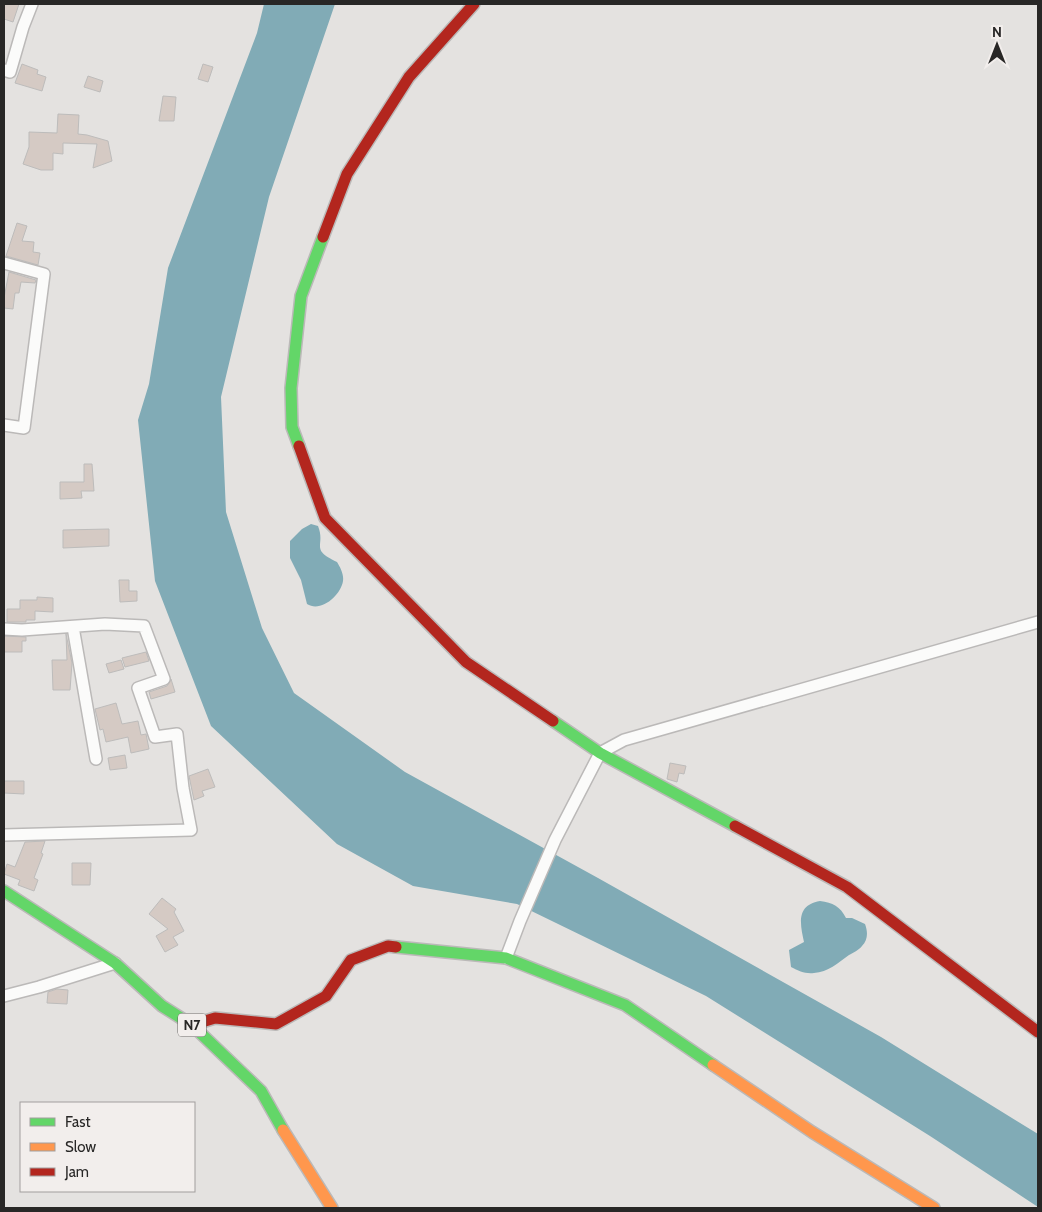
<svg xmlns="http://www.w3.org/2000/svg" width="1042" height="1212" font-family="Cabin,sans-serif">
<style>
.water{fill:#81abb6}
.building{fill:#d5cac4;stroke:#bdbcbb}
.lines{fill:none;stroke-linecap:round;stroke-linejoin:round}
.street-casing{stroke:#bbb9b8;stroke-width:14}
.fast-casing{stroke:#bbb9b8;stroke-width:14}
.slow-casing{stroke:#bbb9b8;stroke-width:14}
.jam-casing{stroke:#bbb9b8;stroke-width:14}
.street{stroke:#fbfbfa;stroke-width:11}
.fast{stroke:#63d668;stroke-width:11}
.slow{stroke:#ff974d;stroke-width:11}
.jam{stroke:#b3261e;stroke-width:11}
.labels{text-anchor:middle;dominant-baseline:central;stroke-width:4;stroke-linejoin:round;paint-order:stroke}
.shield{fill:#f2eeec;stroke:#656361;stroke-width:1}
.shield-label{font-size:14px;font-weight:bold;fill:#282726}
</style>
<rect width="100%" height="100%" fill="#e4e2e0"/>
<path class="water" d="M264,4H335L269,197L221,397L226,512L262,628L294,693L405,772L598,878L881,1037L1038,1134V1207L930,1136L706,996L517,904L413,886L337,844L211,726L155,581L138,420L149,384L168,268L257,33Z
M311,524L318,526C326,546 309,549 337,562C340,567 344,574 343,581C341,595 321,613 307,604L301,580L290,558V541L302,529Z
M820,901C833,903 840,906 846,918H852L865,924C868,932 868,940 862,946C859,950 853,953 849,955C838,963 828,972 814,973C805,974 799,971 791,967L789,950L804,942C800,924 796,905 820,901Z"/>
<path class="building" d="M4,4H19L13,22L4,19Z
M22,64L38,70L37,74L46,77L42,91L15,83Z
M203,64L213,67L208,82L198,79Z
M88,76L103,81L100,92L84,87Z
M163,96L176,97L174,121H159Z
M58,114L79,115L78,134L87,135L108,141L112,161L93,168L97,144L63,143V154L53,153V170H41L23,164L29,147V132L57,133Z
M17,223L27,226L22,241L34,242L33,252L40,253L38,265L6,256Z
M9,272L36,280L35,283L21,282L19,293H15L13,309L4,308V298Z
M84,464H92L94,491H81L82,498L60,499V482H84Z
M109,529V546L63,548V530Z
M119,580H129V591H137V601L120,602Z
M37,597L53,598V612L35,611V620H26V622H7V609H20V600H37Z
M66,634L72,663L70,690H53L52,660H67Z
M4,636L26,637V641H22V652H4Z
M146,652L149,661L125,667L122,658Z
M121,660L124,669L109,673L106,664Z
M171,679L175,692L151,699L149,692L167,686Z
M116,703L122,724L138,721L141,735L146,734L149,749L131,753L128,737L106,742L103,729L100,730L95,709Z
M125,755L127,768L110,770L108,758Z
M670,763L686,766L684,774L679,773L677,782L667,779Z
M208,769L215,787L202,791L204,796L194,800L189,776Z
M4,781H24V794L4,793Z
M45,841L41,853L43,854L34,878L38,880L34,891L18,885L20,880L4,874L7,864L15,867L25,842Z
M72,863H91L90,885H72Z
M162,898L176,909L174,912L184,931L173,937L178,945L165,952L156,936L168,929L149,914Z
M57,989L68,990L67,1004L47,1003L48,992Z"/>
<g class="lines">
<g class="street-casing">
<path id="street" d="M4,70L10,72L23,27L32,4
M4,263L44,274L24,428L4,425
M73,627L96,759
M4,629L22,630L105,624L144,626L164,679L138,688L155,737L177,734L183,788L191,830L4,835
M506,958L520,921L555,840L600,753L624,740L1038,622
M4,996L39,987L115,963"/>
</g>
<g class="fast-casing">
<path id="fast" d="M299,446L292,427L291,388L301,296L323,237
M553,721L600,753L735,826
M4,891L115,963L162,1006L192,1025L261,1091L283,1130
M396,947L506,958L625,1005L713,1065"/>
</g>
<g class="slow-casing">
<path id="slow" d="M713,1065L812,1132L934,1208
M283,1130L332,1208"/>
</g>
<g class="jam-casing">
<path id="jam" d="M323,237L347,174L409,77L474,4
M299,446L325,518L466,662L553,721
M735,826L847,887L1038,1032
M192,1025L215,1018L276,1024L326,996L351,960L388,946L396,947"/>
</g>
<use href="#street" class="street"/>
<use href="#fast" class="fast"/>
<use href="#slow" class="slow"/>
<use href="#jam" class="jam"/>
</g>
<g class="labels">
<rect class="shield" x="178" y="1013.5" width="28" height="23" rx="4"/>
<g class="shield-label">
<text x="192" y="1025">N7</text>
</g>
</g>
<rect width="1042" height="1212" fill="none" stroke="#282726" stroke-width="10"/>
<rect x="20" y="1102" width="175" height="90" fill="#f2eeec" stroke="#a19e9d"/>
<rect x="30" y="1118" width="25" height="8" fill="#63d668" stroke="#a19e9d"/>
<text x="65" y="1127" font-size="15" fill="#282726">Fast</text>
<rect x="30" y="1143" width="25" height="8" fill="#ff974d" stroke="#a19e9d"/>
<text x="65" y="1152" font-size="15" fill="#282726">Slow</text>
<rect x="30" y="1168" width="25" height="8" fill="#b3261e" stroke="#a19e9d"/>
<text x="65" y="1177" font-size="15" fill="#282726">Jam</text>
<g transform="translate(997 45)" stroke="#f2eeec" stroke-width="4" paint-order="stroke">
<path d="M0-4L9 19L0 12L-9 19Z" fill="#282726"/>
<text y="-8" font-size="14" font-weight="bold" text-anchor="middle" fill="#282726">N</text>
</g>
</svg>
